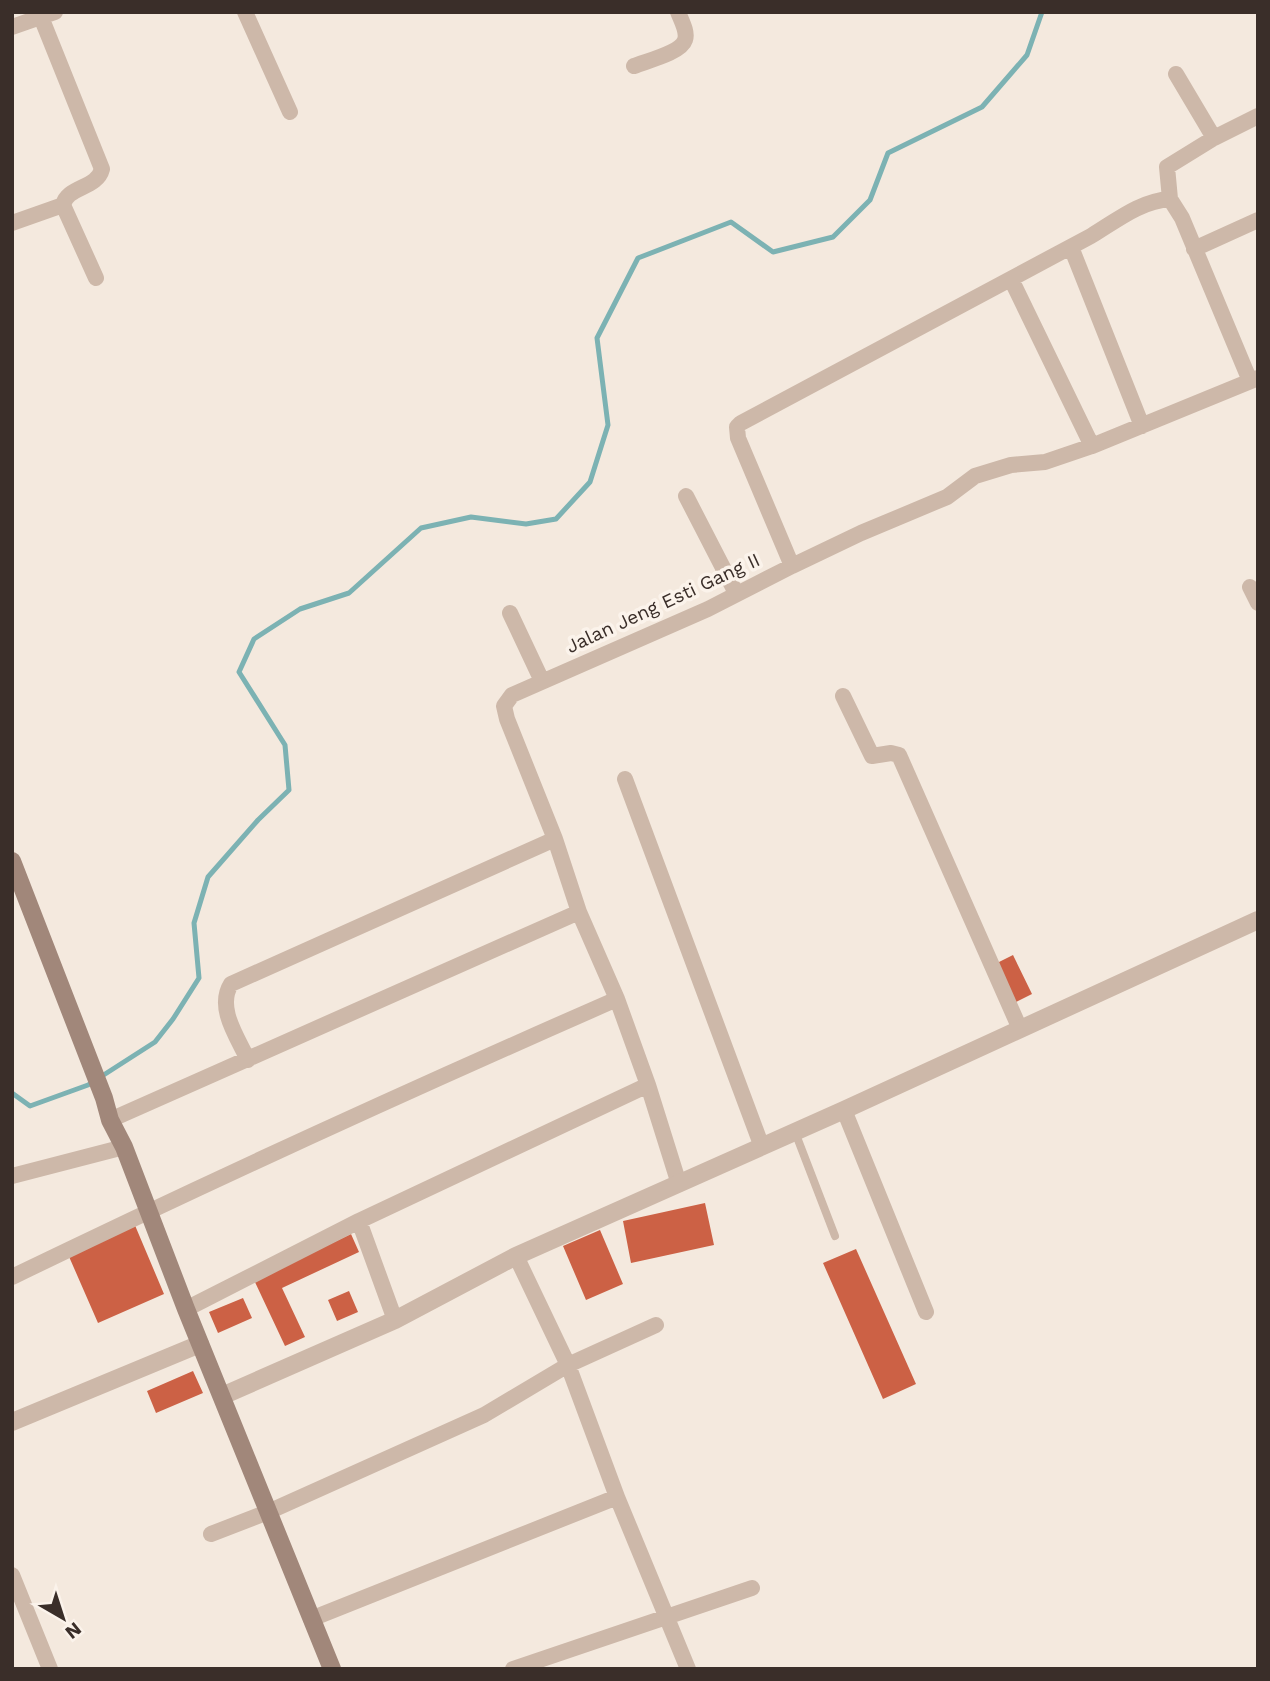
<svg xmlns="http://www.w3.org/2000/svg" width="1270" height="1681" font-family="'Work Sans',sans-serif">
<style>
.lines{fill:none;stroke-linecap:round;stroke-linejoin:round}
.stream{stroke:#7cb2b3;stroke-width:5}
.building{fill:#cc6145}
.service{stroke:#cdb8a9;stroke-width:8}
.minor{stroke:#cdb8a9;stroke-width:16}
.tertiary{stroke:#cdb8a9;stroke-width:18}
.secondary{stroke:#a1877a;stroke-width:18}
.labels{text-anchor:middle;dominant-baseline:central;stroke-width:7;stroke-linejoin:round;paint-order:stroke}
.street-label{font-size:19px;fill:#3a2e29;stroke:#fbf3eb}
</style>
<rect width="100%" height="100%" fill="#f4e9de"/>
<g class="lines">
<path class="stream" d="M12,1093L30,1106L88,1085L155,1042L173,1019L199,978L194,923L208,877L258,820L289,790L285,745L239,672L254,639L300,609L349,593L421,528L471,517L526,524L556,519L590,482L608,425L597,338L638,258L731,222L773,252L833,237L870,200L888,153L982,107L1027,55L1042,12"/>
</g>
<path class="building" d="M1013,955L1032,994L1014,1003L995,964Z
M705,1203L714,1245L631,1263L623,1221Z
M134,1223L164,1294L98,1323L67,1252Z
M600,1230L623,1284L586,1300L563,1246Z
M351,1234L359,1252L282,1288L305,1337L285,1346L254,1280Z
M856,1249L916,1384L883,1399L823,1263Z
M349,1291L358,1312L337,1321L328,1300Z
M243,1298L252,1318L218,1333L209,1312Z
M193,1371L203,1393L156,1413L147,1391Z"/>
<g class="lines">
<path class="service" d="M795,1132L835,1236"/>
<path class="minor" d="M245,12L290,112
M41,17L102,169C97,189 67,186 63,205L96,278
M12,27L55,12
M634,66C646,61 681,53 685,40C688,32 681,20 678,12
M1176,74L1214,138
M1170,199L1182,218L1250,381
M12,223L63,205
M1071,247L1142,426
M1194,249L1258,220
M1011,279L1092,446L1258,378
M686,496L736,593
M792,566L861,533L947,497L975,476L1011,465L1045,462L1092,446
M1250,587L1258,603
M510,613L542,681
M843,696L872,756L891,753L899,755L1020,1029
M625,779L762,1147
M248,1060C238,1038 216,1008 231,984L555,839
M844,1110L926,1312
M110,1120L579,912
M12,1176L124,1147
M679,1184L648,1085L617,999L579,912L555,839L507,719L504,706L512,695L708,609L792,566L738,438L737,427L741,423L1091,236C1116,221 1140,201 1170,199L1167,167L1214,138L1258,116
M359,1221L395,1320
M516,1256L568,1365L617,1497L688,1669
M12,1277C212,1180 414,1088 617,999
M186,1309L359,1221L648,1085
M211,1534L268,1512L484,1415L568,1365L656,1325
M12,1575L50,1669
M311,1619L617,1497
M513,1669L752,1588"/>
<path class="tertiary" d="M222,1396L395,1320L516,1256L844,1110L1258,920
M12,1422L200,1344"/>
<path class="secondary" d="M12,861L104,1098L110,1120L124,1147L186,1309L332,1669"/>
</g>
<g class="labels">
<g class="street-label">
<text transform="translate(663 603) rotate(-25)">Jalan Jeng Esti Gang II</text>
</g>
</g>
<rect width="1270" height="1681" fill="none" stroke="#3a2e29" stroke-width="28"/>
<g transform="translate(63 1618) rotate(141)" stroke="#fbf3eb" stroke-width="5" paint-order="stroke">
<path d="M0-5L12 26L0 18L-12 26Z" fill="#3a2e29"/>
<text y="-10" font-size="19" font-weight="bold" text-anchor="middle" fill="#3a2e29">N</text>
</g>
</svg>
